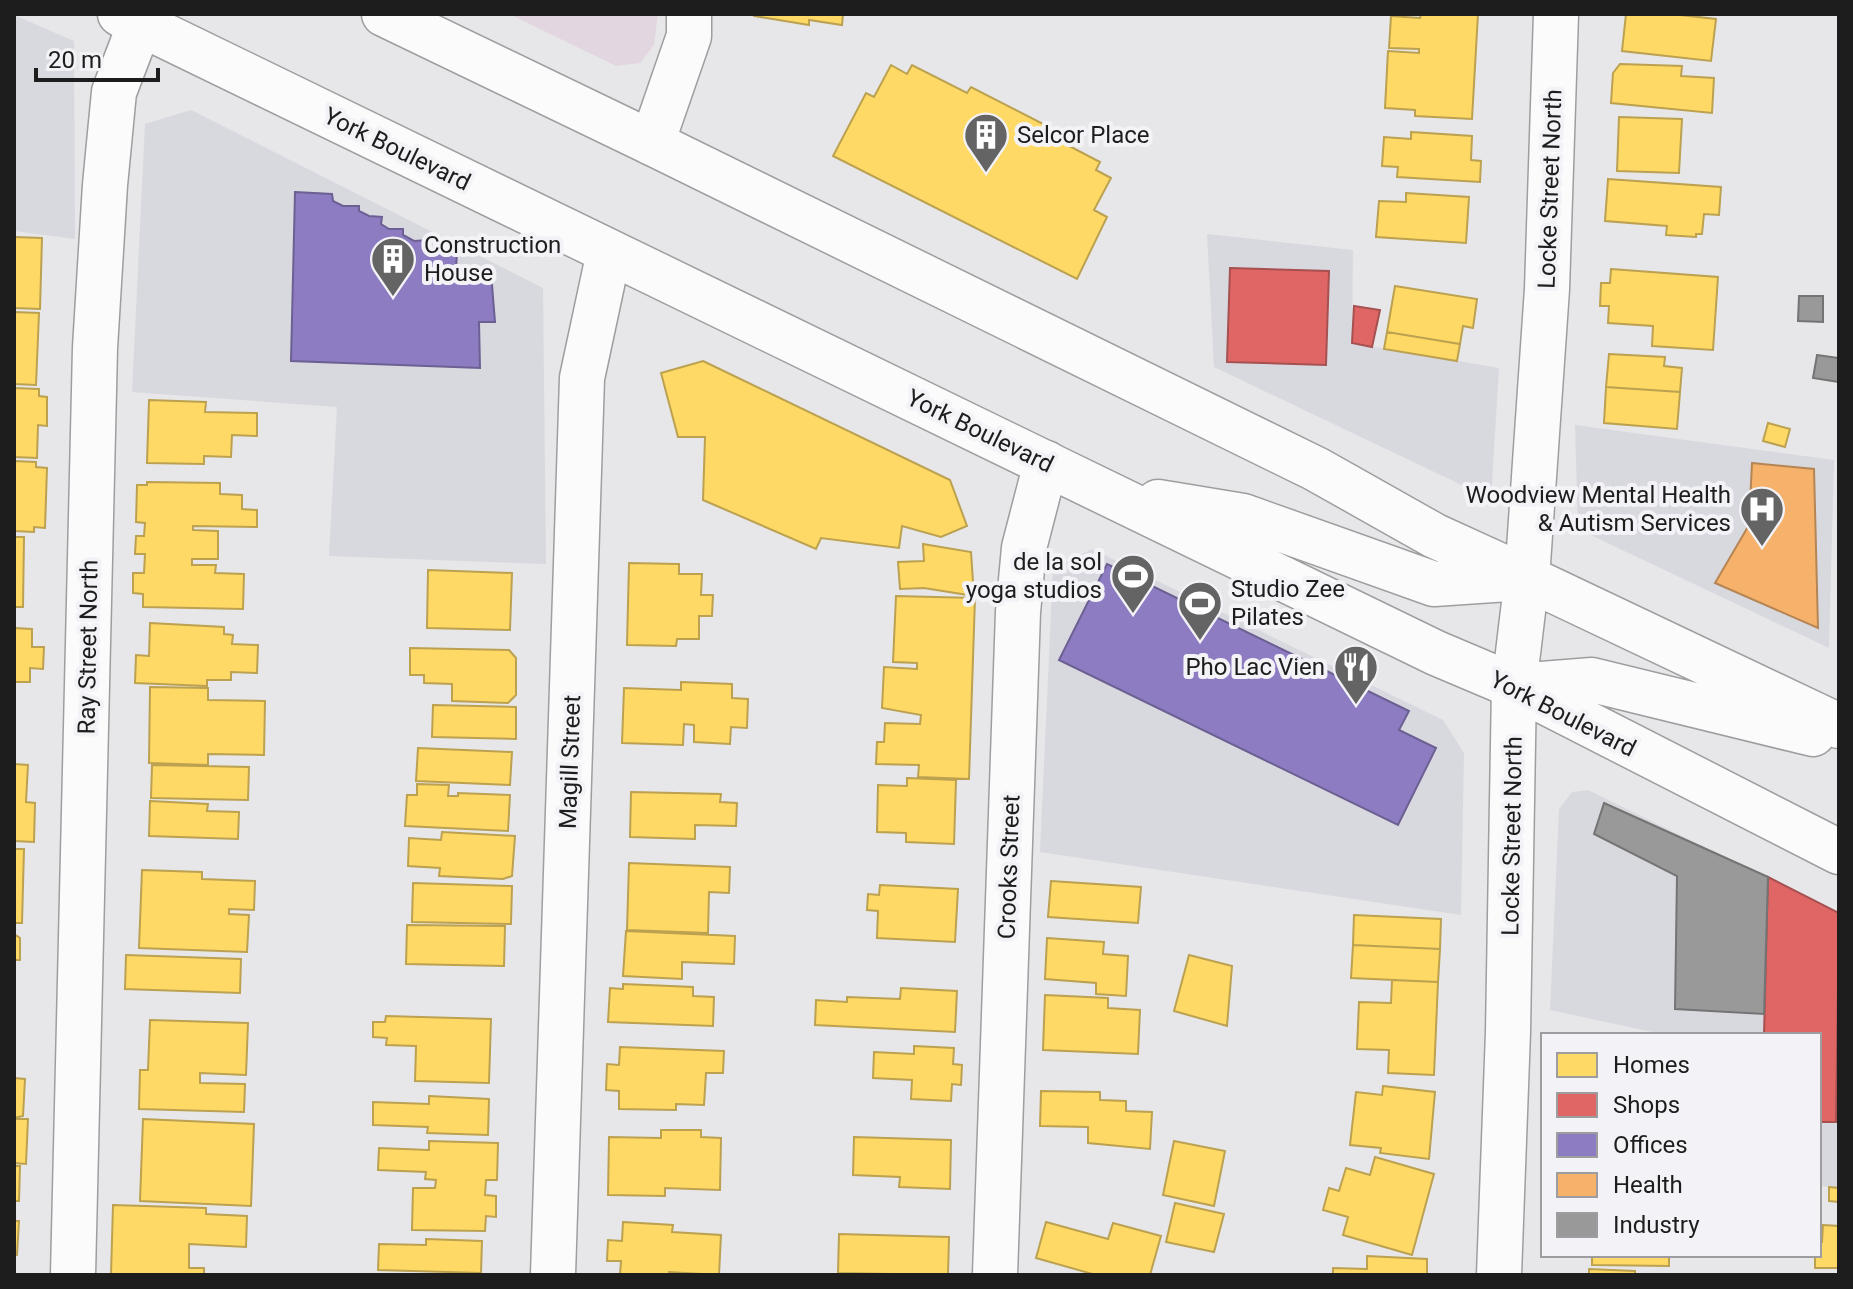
<svg xmlns="http://www.w3.org/2000/svg" width="1853" height="1289" font-family="Roboto,sans-serif">
<style>
.built{fill:#d8d8df}
.green{fill:#e2d7e1}
.homes{fill:#ffd966;stroke:#bba150;stroke-width:2}
.shops{fill:#e06666;stroke:#a65050;stroke-width:2}
.offices{fill:#8e7cc3;stroke:#6c6092;stroke-width:2}
.health{fill:#f6b26b;stroke:#b58554;stroke-width:2}
.industry{fill:#999;stroke:#747474;stroke-width:2}
.lines{fill:none;stroke-linecap:round;stroke-linejoin:round}
.minor-casing{stroke:#9e9ea0;stroke-width:47}
.tertiary-casing{stroke:#9e9ea0;stroke-width:47}
.secondary-casing{stroke:#9e9ea0;stroke-width:47}
.minor{stroke:#fbfbfc;stroke-width:44}
.tertiary{stroke:#fbfbfc;stroke-width:44}
.secondary{stroke:#fbfbfc;stroke-width:44}
.labels{text-anchor:middle;dominant-baseline:central;stroke-width:8;stroke-linejoin:round;paint-order:stroke}
.poi-label{font-size:24px;fill:#1d1d1e;stroke:#f3f3f7;text-anchor:start}
.street-label{font-size:24px;fill:#1d1d1e;stroke:#f3f3f7}
</style>
<rect width="100%" height="100%" fill="#e7e7e9"/>
<path class="built" d="M14,15L74,41L75,239L14,231Z
M191,110L543,288L546,564L329,556L337,407L132,392L145,124Z
M1207,234L1353,250L1352,343L1499,368L1491,499L1214,367Z
M1575,425L1834,460L1829,648L1578,529Z
M1092,549L1443,720L1464,753L1461,915L1040,852L1053,569Z
M1588,790L1839,913V1187L1819,1186V1035H1666L1550,1010L1559,809L1572,792Z"/>
<path class="green" d="M509,14H658L654,45L640,63L616,66Z"/>
<path class="homes" d="M754,14H843L842,25L809,20V25L754,16Z
M1421,14H1478L1472,119L1415,116V110L1385,108L1388,51L1419,53V49L1389,48L1391,16L1420,18Z
M1626,14H1671L1716,19L1711,61L1622,51Z
M1620,64L1682,66L1681,76L1714,78L1712,113L1611,103L1613,73Z
M891,65L907,74L912,65L967,93L971,87L1051,128L1048,135L1100,162L1096,170L1111,178L1094,210L1107,217L1077,279L833,156L866,93L874,97Z
M1619,117L1682,119L1679,173L1617,171Z
M1411,132L1472,136L1471,160L1481,161L1480,182L1397,177L1398,167L1382,166L1384,137L1411,139Z
M1608,179L1721,187L1719,215L1704,214L1702,234H1696V237L1666,235L1667,226L1605,221Z
M1406,193L1469,197L1466,243L1376,237L1379,201L1406,202Z
M14,237L42,238L40,309L14,308Z
M1611,269L1718,277L1713,350L1652,346L1653,326L1608,323L1609,306H1600L1601,283H1610Z
M1395,286L1477,299L1473,328L1463,326L1460,344L1387,332Z
M14,312L39,313L36,385L14,384Z
M1387,332L1460,344L1457,361L1384,349Z
M1609,354L1665,357L1664,366L1682,368L1680,392L1606,387Z
M703,361L950,480L967,526L941,537L902,526L899,548L821,538L816,549L703,500L705,437H678L661,373Z
M1606,387L1680,392L1677,429L1604,423Z
M14,388L39,389V396L47,397V426L38,425L37,458L14,457Z
M149,400L206,402L205,412L257,413V436L232,435L231,457L204,456V464L147,463Z
M1768,423L1790,429L1785,447L1763,441Z
M14,461L36,462V467L47,468L45,528L34,527V532L14,531Z
M147,482L220,483V494L242,495V509L257,510V527L193,526V530L218,531V559H192V565H216L215,573L244,574L243,609L143,607V594L133,593V573H144L145,554H135L136,536H144L145,523L136,522L137,485H147Z
M14,537H24L23,607H14Z
M923,544L971,552L974,596L924,588L900,589L898,562L924,561Z
M629,563L679,564V574H702L701,595H713L712,616H699V639H677L676,646L627,645Z
M428,570L512,573L510,630L427,628Z
M896,596L975,598L969,779L918,777L919,765L876,764L877,742H884L885,723L920,724L921,715L882,708L884,667L917,669V663L893,662Z
M150,623L224,627V634L233,635L232,644L258,645L257,673L231,672V680H207V686L135,683L136,655L149,656Z
M14,628L32,629V647H44L43,669L30,668V682H14Z
M410,648L509,650L516,658V695L508,703L452,701V684L424,683V675H410Z
M681,682L732,684V698L748,699L747,728L731,727L730,744L694,742V725L684,724L683,745L622,743L624,688L681,690Z
M150,687L208,688V700L265,701L264,755L208,754V765L149,763Z
M433,705L516,707V739L432,737Z
M418,748L512,752L510,785L416,781Z
M14,764L28,765L26,802L35,803L34,842L14,841Z
M152,765L249,767L248,800L151,798Z
M907,778L956,780L954,844L906,842V833L877,832L878,785L907,786Z
M417,784L449,785L448,796H458V793L510,795L508,831L405,826L407,795H417Z
M631,792L721,794L720,802L737,803L736,826L695,825V839L630,837Z
M150,801L208,804L207,811L239,812L238,839L149,836Z
M442,832L515,836L512,876L503,879L439,876L440,868L408,866L409,838L441,840Z
M14,849H24L22,923H14Z
M629,863L730,867L729,893L709,892L708,933L627,930Z
M142,870L202,872V879L255,881L254,910L229,909V914L249,915L247,952L139,948Z
M1051,881L1141,887L1138,923L1048,917Z
M413,883L512,886L511,924L412,922Z
M880,885L958,889L955,942L877,938L878,911L867,910L868,894L879,895Z
M1354,915L1441,919L1440,949L1353,945Z
M407,925L505,926L504,966L406,964Z
M626,931L735,936L734,964L682,962V979L623,976Z
M14,934L20,938V960H15V997Z
M1047,938L1104,942L1103,954L1128,956L1126,996L1096,994V983L1045,979Z
M1353,945L1440,949L1438,982L1351,978Z
M126,955L241,959L240,993L125,989Z
M1189,955L1232,966L1227,1026L1174,1011Z
M1392,980L1438,982L1434,1075L1388,1073L1389,1050L1357,1049L1359,1002L1391,1003Z
M623,984L693,987V996L714,997L713,1026L608,1022L610,988L623,989Z
M901,988L957,991L955,1032L815,1025L816,1000L847,1002V997L900,999Z
M1045,995L1108,998V1008L1140,1010L1138,1054L1043,1050Z
M386,1016L491,1019L489,1083L415,1081L416,1046L386,1045L387,1038L373,1037V1022H385Z
M150,1020L248,1023L246,1075L200,1073V1083L245,1084L244,1112L139,1109L140,1070H148Z
M914,1046L954,1048L953,1064L962,1065L961,1085L952,1084L951,1101L911,1099L912,1080L873,1078L874,1052L914,1054Z
M620,1047L724,1051L723,1073H706L704,1105L676,1104V1110L619,1109V1091L606,1090L607,1064L619,1065Z
M14,1078L25,1079L23,1116L14,1118Z
M1383,1086L1435,1092L1429,1159L1380,1153L1381,1148L1350,1145L1356,1092L1382,1095Z
M1041,1091L1100,1092V1100L1126,1101V1111L1152,1112L1150,1149L1088,1143V1127L1040,1126Z
M429,1096L489,1099L488,1135L427,1133L428,1127L373,1125V1102L429,1104Z
M14,1119H28L26,1164L14,1163Z
M143,1119L254,1124L251,1206L140,1201Z
M661,1130H701V1137L721,1138L720,1190L665,1188V1196L608,1195L609,1137L661,1138Z
M854,1137L951,1140L950,1189L899,1187L900,1177L853,1175Z
M429,1141L498,1143L497,1180H486L485,1195L496,1196V1217L486,1216L485,1231L412,1230L413,1188H435L436,1180L425,1179L426,1172L378,1170L379,1148L429,1150Z
M1174,1141L1225,1151L1214,1206L1163,1195Z
M1375,1157L1434,1174L1412,1255L1343,1235L1348,1217L1323,1210L1329,1188L1339,1191L1346,1168L1370,1175Z
M14,1166H20L19,1201H14Z
M1829,1187L1839,1188V1202L1829,1201Z
M1175,1203L1224,1214L1214,1252L1166,1242Z
M113,1205L206,1208V1214L247,1216L246,1247L189,1244V1268H204V1275H111Z
M14,1221H19L17,1255L14,1254Z
M623,1222L673,1225L672,1232L721,1235L719,1275L669,1272V1275H620L621,1261H607L608,1240L622,1241Z
M1046,1222L1108,1239L1113,1223L1161,1236L1150,1275H1096L1036,1258Z
M1823,1225L1839,1226V1268H1815V1255H1819V1242H1822Z
M839,1234L949,1237L948,1275L838,1273Z
M426,1239L482,1241L481,1273L378,1270L379,1244L426,1245Z
M1592,1255H1669V1266L1592,1265Z
M1367,1256L1427,1259V1275H1333V1268L1367,1269Z
M1589,1269L1635,1271V1275H1589Z"/>
<path class="shops" d="M1230,268L1329,271L1326,365L1227,362Z
M1354,306L1380,310L1372,347L1352,343Z
M1768,877L1839,913L1836,1122H1819V1035H1764Z"/>
<path class="offices" d="M295,192L332,194L333,201L343,206H359V211L369,216L382,217L381,224L389,229H403V235L414,241L428,240L427,246L442,252L457,253L456,268L491,273L495,322H479L480,368L291,361Z
M1107,564L1409,711L1399,730L1436,748L1398,825L1059,660Z"/>
<path class="health" d="M1752,463L1814,469L1818,628L1715,583L1749,525Z"/>
<path class="industry" d="M1799,296H1823V322L1798,321Z
M1817,355L1839,358V382L1813,378Z
M1604,803L1768,877L1764,1014L1675,1009L1677,876L1594,834Z"/>
<g class="lines">
<g class="minor-casing">
<path id="minor" d="M652,143L689,36V14
M1527,578L1547,289L1556,14
M73,1275L95,348L105,185L114,92L140,24
M553,1275L582,378L609,252
M995,1275L1018,612L1024,548L1046,463"/>
</g>
<g class="tertiary-casing">
<path id="tertiary" d="M1499,1275L1508,1032L1514,686L1527,578"/>
</g>
<g class="secondary-casing">
<path id="secondary" d="M120,14L1436,653L1514,686L1839,852
M384,14L652,143L1316,469L1435,536L1527,578L1839,726
M1158,502L1243,516L1434,584L1523,578
M1514,686L1592,680L1813,734"/>
</g>
<use href="#minor" class="minor"/>
<use href="#tertiary" class="tertiary"/>
<use href="#secondary" class="secondary"/>
</g>
<defs>
<g id="building-pin" transform="scale(2.3)"><path d="M0 17L-7.5 6A9.5 9.5 0 1 1 7.5 6Z" fill="#646465" stroke="#f3f3f7"/><path d="M-4-6H4V6H1V3H-1V6H-4ZM-2.5-4.3h1.7v1.8h-1.7ZM.8-4.3h1.7v1.8H.8ZM-2.5-1h1.7V.8h-1.7ZM.8-1h1.7V.8H.8Z" fill="#fff"/></g>
<g id="hospital-pin" transform="scale(2.3)"><path d="M0 17L-7.5 6A9.5 9.5 0 1 1 7.5 6Z" fill="#646465" stroke="#f3f3f7"/><path d="M-5-5h3v3.5h4V-5h3V5h-3V1.5h-4V5h-3Z" fill="#fff"/></g>
<g id="stadium-pin" transform="scale(2.3)"><path d="M0 17L-7.5 6A9.5 9.5 0 1 1 7.5 6Z" fill="#646465" stroke="#f3f3f7"/><path d="M0-5a6.5 5 0 1 0 0 10a6.5 5 0 1 0 0-10ZM-3.5-1.8h7v3.6h-7Z" fill="#fff"/></g>
<g id="restaurant-pin" transform="scale(2.3)"><path d="M0 17L-7.5 6A9.5 9.5 0 1 1 7.5 6Z" fill="#646465" stroke="#f3f3f7"/><path d="M-5-6h1v4h1v-4h1v4h1v-4h1v5L-1.5 .5V6h-2V.5L-5-1ZM5-6V6H3V1.5H1.5Q1.5-4 5-6Z" fill="#fff"/></g>
</defs>
<g fill-rule="evenodd">
<use href="#building-pin" x="986" y="135"/>
<use href="#building-pin" x="393" y="259"/>
<use href="#hospital-pin" x="1762" y="509"/>
<use href="#stadium-pin" x="1133" y="576"/>
<use href="#stadium-pin" x="1200" y="603"/>
<use href="#restaurant-pin" x="1356" y="667"/>
</g>
<g class="labels">
<g class="poi-label">
<text x="1017" y="135">Selcor Place</text>
<text x="424" y="245">Construction<tspan x="424" dy="28">House</tspan></text>
<text x="1731" y="495" text-anchor="end">Woodview Mental Health<tspan x="1731" dy="28">&amp; Autism Services</tspan></text>
<text x="1102" y="562" text-anchor="end">de la sol<tspan x="1102" dy="28">yoga studios</tspan></text>
<text x="1231" y="589">Studio Zee<tspan x="1231" dy="28">Pilates</tspan></text>
<text x="1325" y="667" text-anchor="end">Pho Lac Vien</text>
</g>
<g class="street-label">
<text transform="translate(397 149) rotate(26)">York Boulevard</text>
<text transform="translate(1550 189) rotate(-88)">Locke Street North</text>
<text transform="translate(980 431) rotate(26)">York Boulevard</text>
<text transform="translate(88 647) rotate(-89)">Ray Street North</text>
<text transform="translate(1563 714) rotate(27)">York Boulevard</text>
<text transform="translate(570 762) rotate(-88)">Magill Street</text>
<text transform="translate(1512 836) rotate(-89)">Locke Street North</text>
<text transform="translate(1009 867) rotate(-88)">Crooks Street</text>
</g>
</g>
<rect width="1853" height="1289" fill="none" stroke="#1d1d1e" stroke-width="32"/>
<rect x="1541" y="1033" width="280" height="224" fill="#f3f3f7" stroke="#9d9da0" stroke-width="2"/>
<rect x="1557" y="1053" width="40" height="24" fill="#ffd966" stroke="#9d9da0" stroke-width="2"/>
<text x="1613" y="1073" font-size="24" fill="#1d1d1e">Homes</text>
<rect x="1557" y="1093" width="40" height="24" fill="#e06666" stroke="#9d9da0" stroke-width="2"/>
<text x="1613" y="1113" font-size="24" fill="#1d1d1e">Shops</text>
<rect x="1557" y="1133" width="40" height="24" fill="#8e7cc3" stroke="#9d9da0" stroke-width="2"/>
<text x="1613" y="1153" font-size="24" fill="#1d1d1e">Offices</text>
<rect x="1557" y="1173" width="40" height="24" fill="#f6b26b" stroke="#9d9da0" stroke-width="2"/>
<text x="1613" y="1193" font-size="24" fill="#1d1d1e">Health</text>
<rect x="1557" y="1213" width="40" height="24" fill="#999999" stroke="#9d9da0" stroke-width="2"/>
<text x="1613" y="1233" font-size="24" fill="#1d1d1e">Industry</text>
<path d="M36 68v12h122v-12" fill="none" stroke="#1d1d1e" stroke-width="4"/>
<text x="48" y="68" font-size="24" fill="#1d1d1e" stroke="#f3f3f7" stroke-width="6" paint-order="stroke">20 m</text>
</svg>
